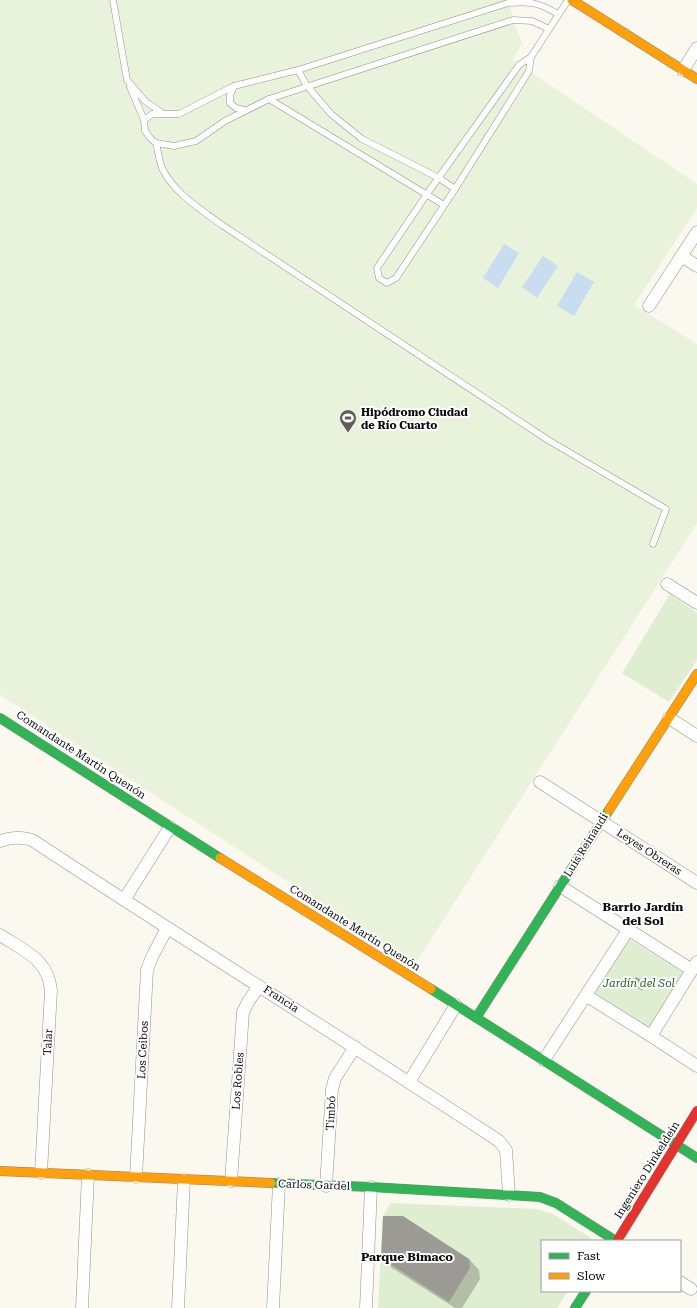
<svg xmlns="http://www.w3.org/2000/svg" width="697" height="1308" font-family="'Roboto Serif',serif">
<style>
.green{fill:#dfeed0}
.pitch{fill:#e9f2da}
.water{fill:#c8ddf0}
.shadow{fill:#0003}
.building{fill:#9c9a95}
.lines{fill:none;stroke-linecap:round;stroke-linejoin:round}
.lane-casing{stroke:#93928e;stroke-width:7}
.street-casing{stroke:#93928e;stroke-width:13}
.fast-casing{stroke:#898884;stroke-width:10}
.slow-casing{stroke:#898884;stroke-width:10}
.jam-casing{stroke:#898884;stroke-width:10}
.lane{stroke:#fefefd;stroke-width:6}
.street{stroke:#fefefd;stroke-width:12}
.fast{stroke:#30b455;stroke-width:9}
.slow{stroke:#ff9f0a;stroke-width:9}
.jam{stroke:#e5322d;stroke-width:9}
.labels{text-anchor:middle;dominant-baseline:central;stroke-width:4;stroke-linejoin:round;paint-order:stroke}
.poi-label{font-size:11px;font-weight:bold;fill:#0b0b0b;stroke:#fff;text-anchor:start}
.street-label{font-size:11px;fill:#0b0b0b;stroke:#fff}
.park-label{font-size:11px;font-style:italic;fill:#255d21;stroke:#fff}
.neighbourhood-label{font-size:12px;font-weight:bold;fill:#0b0b0b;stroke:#fff}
</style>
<rect width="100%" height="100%" fill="#faf8ef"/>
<path class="green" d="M670,594L697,613V660L669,702L622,673Z
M629,939L684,973L649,1028L595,993Z
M391,1203L537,1209L553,1214L591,1238V1241H542V1291H568L557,1308H378L383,1216Z"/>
<path class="pitch" d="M0,0H509L513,20L522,43L513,60L697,184V208L634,305L697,344V523L415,964L0,695Z"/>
<path class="water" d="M504,244L519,253L498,288L483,278Z
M543,256L558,266L537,298L522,287Z
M577,272L594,282L574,316L557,306Z"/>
<path class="shadow" d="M643,983L646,985L642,991L632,984Z
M382,1257L469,1259L479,1270L480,1279L462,1308H455L392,1268Z"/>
<path class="building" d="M636,977L644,982L639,989L631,984Z
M383,1216H403L469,1259L470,1268L449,1302L381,1258Z"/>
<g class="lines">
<g class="lane-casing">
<path id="lane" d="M113,0L127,80L145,101L162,113
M549,29L532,21L513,20L269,99L225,121L196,141L174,146L156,143L151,139L145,131L144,120L152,114H179L234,86L298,70L508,3C531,1 539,3 558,14
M531,57L529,71L455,189L396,278L387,283L379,278L377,268L427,194L519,65L531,57L568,0
M298,70L307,86L331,114L362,139L439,178L455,189
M234,86L230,95V103L236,108L244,110
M130,87L144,120
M269,99L444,205
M156,143C158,151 159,160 162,168C174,193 200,209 222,225L548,440L666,509L653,544"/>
</g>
<g class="street-casing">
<path id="street" d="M683,70L697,48
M681,256L697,266
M649,306L697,232
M667,584L697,603
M669,718L697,736
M540,782L697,883
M0,841C13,837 19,837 32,840C187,942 344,1039 499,1141L506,1150L509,1195
M560,886L692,970
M124,900L170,827
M0,935C23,950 48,959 51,990L41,1173
M587,996L651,1036L697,1066
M651,1036L697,962
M544,1060L628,930
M409,1082L456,1005
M136,1177L147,970L152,957L167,928
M231,1181L243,1012L248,1002L259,986
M326,1186L332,1089L335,1078L355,1047
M680,1282L691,1289
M82,1308L88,1175
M178,1308L184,1180
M273,1308L279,1184
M366,1308L371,1187"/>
</g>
<g class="fast-casing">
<path id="fast" d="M0,718L220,858
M431,989L697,1158
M476,1018L609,810
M271,1183L371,1187L540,1197L556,1203L616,1241
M575,1308L586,1291"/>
</g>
<g class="slow-casing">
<path id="slow" d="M572,0L697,79
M609,810L697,674
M220,858L431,989
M0,1171L271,1183"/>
</g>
<g class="jam-casing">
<path id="jam" d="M617,1241L697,1111"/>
</g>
<use href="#lane" class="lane"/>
<use href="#street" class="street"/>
<use href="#fast" class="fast"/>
<use href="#slow" class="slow"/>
<use href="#jam" class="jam"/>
</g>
<defs>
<g id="stadium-pin" transform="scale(0.9)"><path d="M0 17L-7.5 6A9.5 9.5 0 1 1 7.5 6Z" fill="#5f5e5b" stroke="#fff"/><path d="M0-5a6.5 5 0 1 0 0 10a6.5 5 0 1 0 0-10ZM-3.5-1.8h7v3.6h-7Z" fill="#fff"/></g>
</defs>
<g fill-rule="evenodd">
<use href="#stadium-pin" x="348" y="418"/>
</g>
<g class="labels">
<g class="poi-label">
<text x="361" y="412">Hipódromo Ciudad<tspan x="361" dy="13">de Río Cuarto</tspan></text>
</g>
<g class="street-label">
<text transform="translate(81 755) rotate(33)">Comandante Martín Quenón</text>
<text transform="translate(586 845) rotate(-58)">Luis Reinaudi</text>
<text transform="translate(649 852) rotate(33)">Leyes Obreras</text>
<text transform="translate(355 928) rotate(32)">Comandante Martín Quenón</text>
<text transform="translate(281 999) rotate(33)">Francia</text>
<text transform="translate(48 1042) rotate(-87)">Talar</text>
<text transform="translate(143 1050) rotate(-87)">Los Ceibos</text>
<text transform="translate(238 1081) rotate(-86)">Los Robles</text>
<text transform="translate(331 1113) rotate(-87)">Timbó</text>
<text transform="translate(647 1170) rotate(-58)">Ingeniero Dinkeldein</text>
<text transform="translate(314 1185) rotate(2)">Carlos Gardel</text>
</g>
<g class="park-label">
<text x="639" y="983">Jardín del Sol</text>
</g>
<g class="neighbourhood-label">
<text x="643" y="907">Barrio Jardín<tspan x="643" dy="14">del Sol</tspan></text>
<text x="407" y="1257">Parque Bimaco</text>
</g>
</g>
<rect x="541" y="1240" width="140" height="52" fill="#ffffff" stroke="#9d9d9d"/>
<rect x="549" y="1253" width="20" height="6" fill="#30b455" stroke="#9d9d9d"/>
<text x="577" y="1260" font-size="12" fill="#0b0b0b">Fast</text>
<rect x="549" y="1273" width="20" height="6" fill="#ff9f0a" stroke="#9d9d9d"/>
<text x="577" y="1280" font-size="12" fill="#0b0b0b">Slow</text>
</svg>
